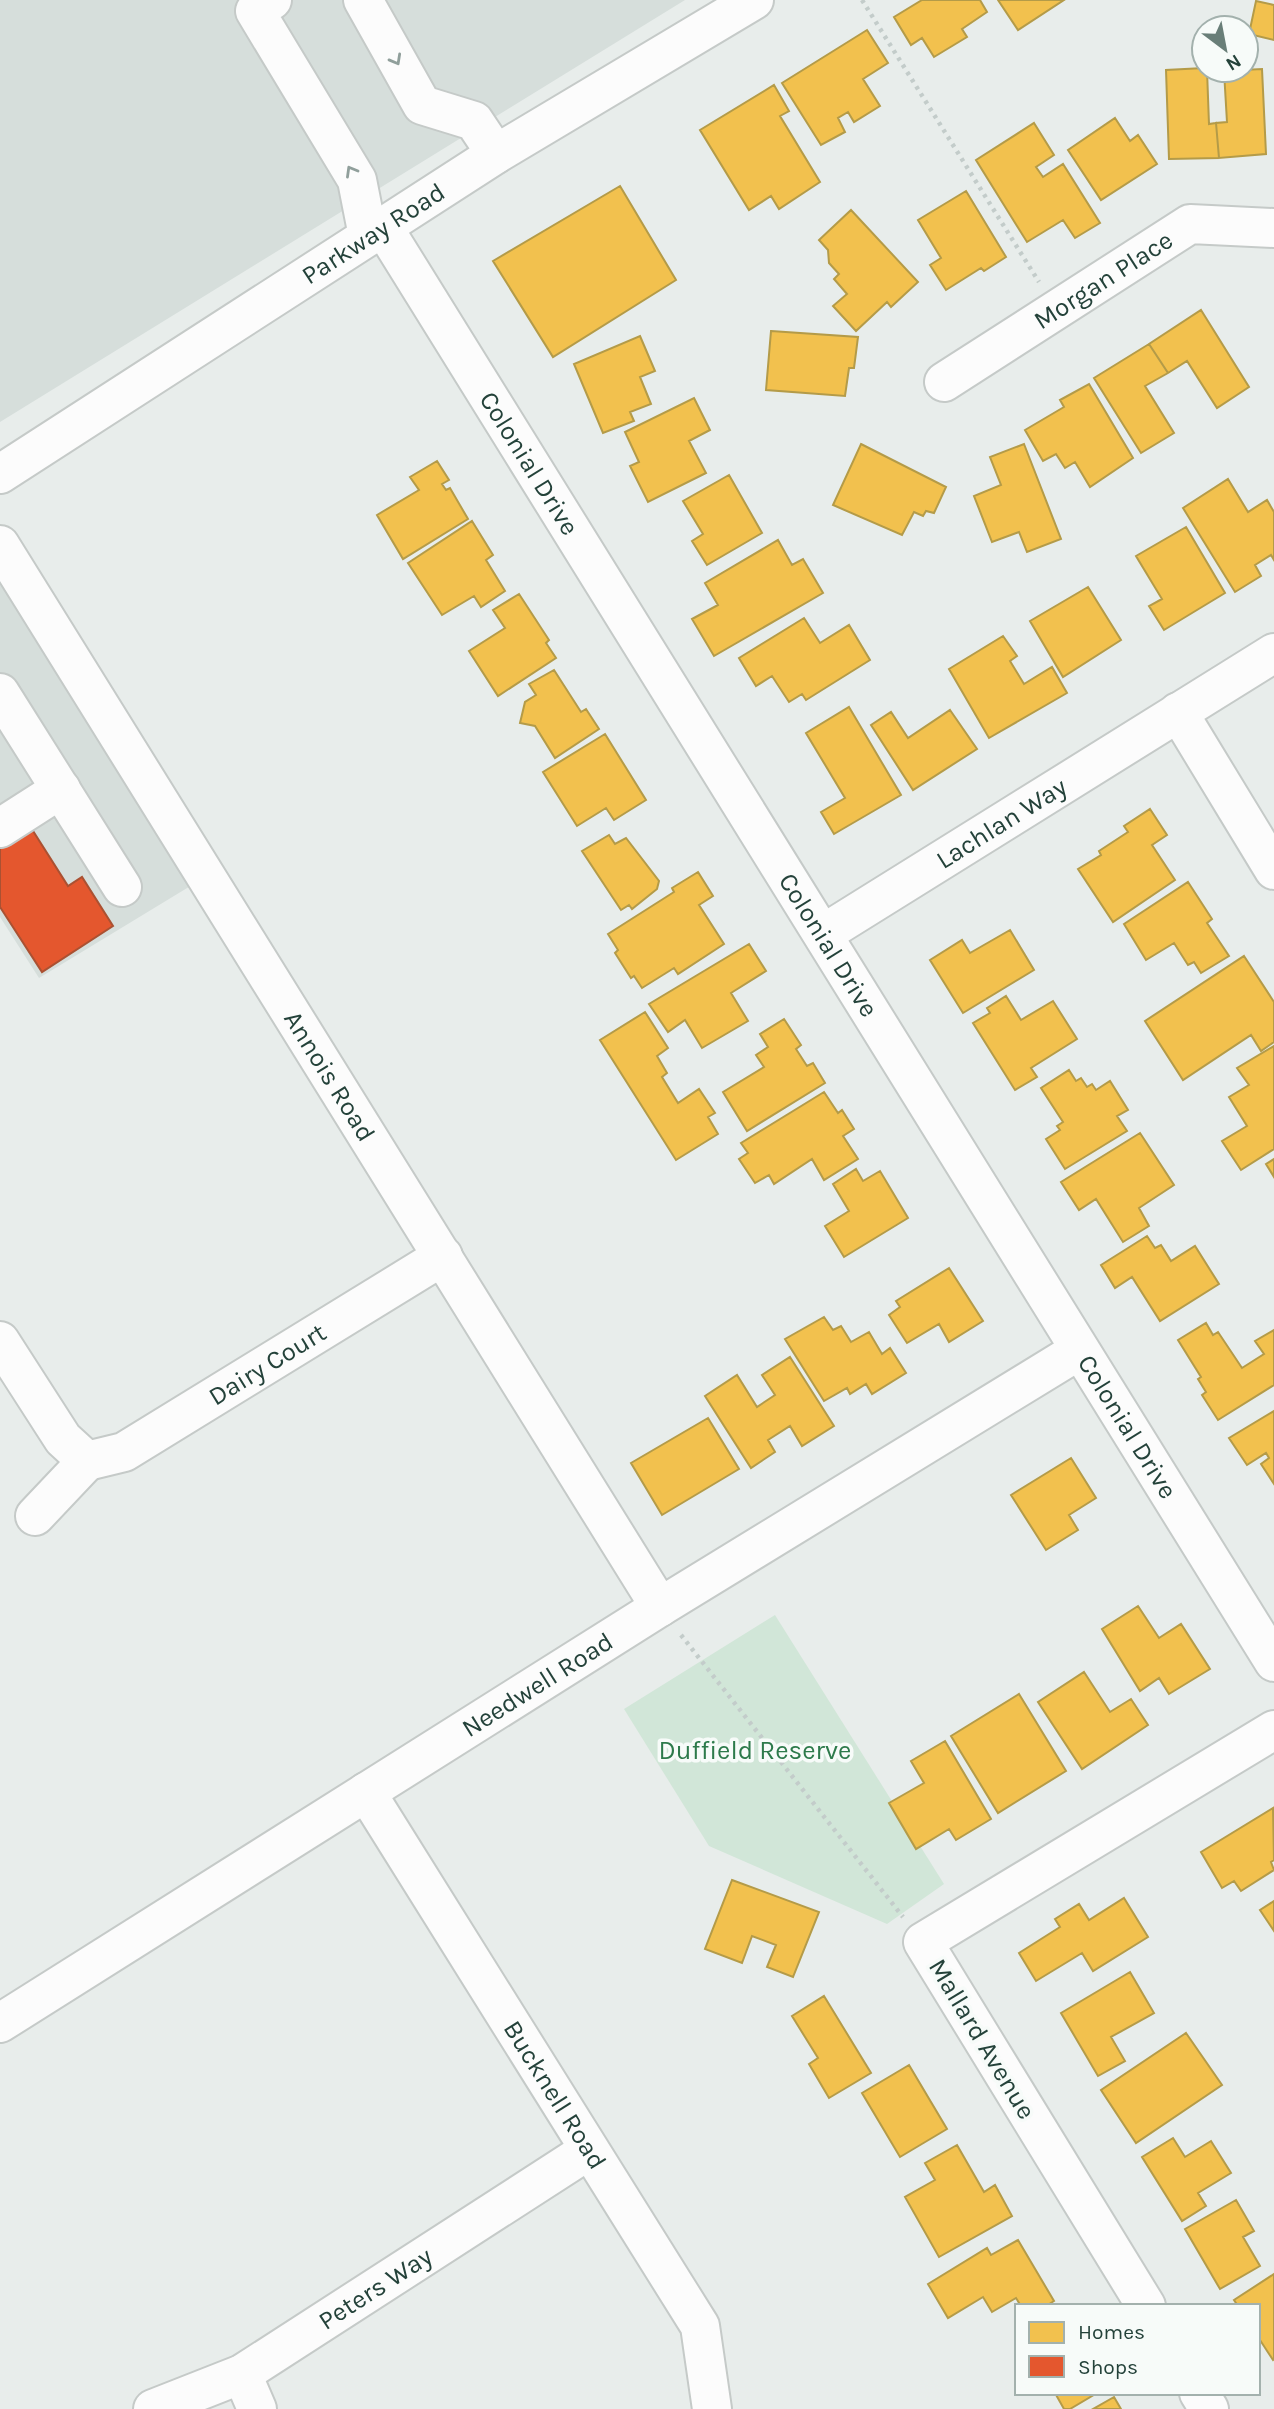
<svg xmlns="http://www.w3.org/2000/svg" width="1274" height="2409" font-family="Karla,sans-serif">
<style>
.built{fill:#d6dedb}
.green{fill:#d1e6d8}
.homes{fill:#f2c14e;stroke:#b49b48;stroke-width:2}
.shops{fill:#e4572e;stroke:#aa5132;stroke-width:2}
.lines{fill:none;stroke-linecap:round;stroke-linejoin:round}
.minor-casing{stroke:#c5cac8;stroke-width:42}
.path{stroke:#c3ccca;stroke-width:4.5;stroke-dasharray:3.5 5;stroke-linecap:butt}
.minor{stroke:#fcfcfc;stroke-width:38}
.oneway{stroke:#909f9b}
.labels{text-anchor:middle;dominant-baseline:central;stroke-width:7;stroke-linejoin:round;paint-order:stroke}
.street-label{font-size:26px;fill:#24423a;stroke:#f7fbf9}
.park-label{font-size:26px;fill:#2d7a4b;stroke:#f7fbf9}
</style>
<rect width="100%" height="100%" fill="#e8edeb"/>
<path class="built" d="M0,0H685L0,422Z
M0,563L197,882L39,978L0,917Z"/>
<path class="green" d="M775,1615L944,1884L887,1924L709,1846L624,1709Z"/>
<path class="homes" d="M922,0H980L987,12L962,29L967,37L934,57L922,38L911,45L894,17Z
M998,0H1064L1018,30Z
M1256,1L1274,5V40L1249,34Z
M867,30L888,63L863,79L880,106L854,122L848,112L838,118L845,132L821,145L782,83Z
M1204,68L1207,70L1209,124L1216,123L1219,158L1169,159L1166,70Z
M1262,69L1266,154L1219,158L1216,123L1227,122L1224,71Z
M774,85L789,111L780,116L820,182L779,209L771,196L749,210L700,130Z
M1115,118L1130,141L1138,135L1157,164L1101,200L1068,150Z
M1034,123L1054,155L1036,167L1043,177L1063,164L1100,223L1075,238L1063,220L1027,242L976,160Z
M620,186L676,280L553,357L493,261Z
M966,191L1006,257L984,271L981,268L946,290L930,265L941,258L918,220Z
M851,210L918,282L891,307L887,302L856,331L833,306L847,294L834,279L839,274L829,263L828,250L819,240Z
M1201,310L1249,387L1217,408L1187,361L1168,373L1149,344Z
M771,331L858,337L854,368H849L845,396L766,390Z
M640,336L655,371L640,377L651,404L630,412L634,421L603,433L574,364Z
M1149,344L1168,373L1145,386L1174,433L1141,453L1094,378Z
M1089,384L1133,458L1090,487L1075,462L1065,468L1056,454L1043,461L1025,430L1064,407L1060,400Z
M694,398L710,430L689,441L706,473L648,502L630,466L639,462L625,432Z
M861,444L946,487L934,513L926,511L923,516L914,512L902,535L833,505Z
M1024,444L1061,539L1027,552L1019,532L992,542L974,496L1001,485L990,457Z
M437,461L449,480L442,484L446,490L450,488L468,519L403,559L377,515L419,490L410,477Z
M729,475L762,533L707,565L692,541L703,534L683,501Z
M1228,479L1248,512L1267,500L1274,512V560L1271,555L1255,565L1261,576L1235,592L1183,508Z
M472,521L493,555L486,560L505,591L481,607L474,596L442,615L408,563Z
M1186,527L1225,593L1164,630L1149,606L1162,599L1136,556Z
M778,540L792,565L803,559L823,593L714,656L692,619L718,605L705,583Z
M1088,587L1121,640L1063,677L1030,621Z
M519,594L549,640L546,643L556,658L498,696L469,651L505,628L493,610Z
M804,618L820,643L849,625L870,660L806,700L802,694L789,702L772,676L756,686L739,658Z
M1003,636L1017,656L1010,661L1024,684L1052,667L1067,693L989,738L949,669Z
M554,670L581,712L586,709L599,729L555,758L535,726L520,723L525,702L536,695L529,684Z
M849,707L901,795L834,834L821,812L845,798L806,733Z
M950,710L977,749L913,790L871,725L891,712L908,738Z
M605,734L646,800L614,820L606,808L577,826L543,772Z
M1150,809L1167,835L1152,845L1175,880L1113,922L1078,869L1101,855L1099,851L1128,832L1124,826Z
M609,835L615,844L626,838L659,881L657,889L632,909L629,905L621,910L582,851Z
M698,872L713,896L699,905L724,944L678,974L674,968L642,988L634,976L631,978L615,953L618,950L608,934L674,892L672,888Z
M1188,882L1212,919L1207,923L1229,956L1201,973L1194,962L1188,965L1174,943L1146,960L1124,924Z
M1010,930L1034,970L963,1013L930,960L962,940L970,953Z
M749,944L766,971L731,993L748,1021L702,1048L685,1020L668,1032L649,1004Z
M1244,956L1274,1002V1042L1261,1051L1251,1035L1183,1080L1145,1021Z
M1006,996L1021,1020L1053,1001L1077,1039L1031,1068L1037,1077L1015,1090L973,1023L990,1013L987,1008Z
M645,1012L668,1048L657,1056L667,1073L662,1077L678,1103L699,1089L715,1113L708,1117L718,1134L676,1160L600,1040Z
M784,1019L801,1045L796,1049L807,1066L813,1063L825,1083L747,1131L723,1092L764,1067L756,1055L768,1047L760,1034Z
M1274,1046V1149L1241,1170L1222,1141L1247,1126L1229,1097L1249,1085L1237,1068Z
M1069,1070L1076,1081L1081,1078L1087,1087L1092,1084L1096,1090L1110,1081L1128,1110L1117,1116L1127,1131L1065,1169L1046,1139L1060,1130L1057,1126L1063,1122L1041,1088Z
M824,1092L838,1113L842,1110L854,1129L843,1136L858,1159L824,1180L812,1159L774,1184L769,1175L755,1183L739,1159L748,1153L741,1143Z
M1140,1133L1174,1185L1139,1208L1149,1226L1123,1242L1096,1199L1079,1210L1061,1182Z
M1274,1159V1177L1266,1164Z
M856,1169L863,1181L880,1171L908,1218L844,1257L825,1226L849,1211L833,1184Z
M1147,1236L1155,1248L1161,1245L1171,1261L1195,1246L1219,1284L1160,1321L1132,1277L1115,1288L1101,1265Z
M949,1268L983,1321L949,1342L939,1324L907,1343L889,1315L900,1307L896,1301Z
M824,1317L833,1330L841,1326L851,1342L869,1332L882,1354L890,1348L906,1373L872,1394L866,1384L850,1394L847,1388L824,1401L785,1339Z
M1206,1323L1213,1335L1218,1332L1242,1368L1264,1354L1255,1341L1274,1330V1385L1218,1420L1202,1395L1206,1392L1198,1379L1201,1377L1178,1340Z
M790,1357L834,1426L802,1446L790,1426L768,1440L775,1452L751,1468L705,1396L737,1375L757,1407L775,1395L762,1375Z
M1274,1411V1484L1261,1464L1269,1458L1266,1453L1247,1465L1229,1438Z
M708,1418L739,1469L662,1515L631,1463Z
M1071,1458L1096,1498L1069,1515L1078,1530L1046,1550L1011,1495Z
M1138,1606L1159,1638L1181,1624L1210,1669L1169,1694L1159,1678L1140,1691L1102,1629Z
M1084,1672L1110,1712L1131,1699L1148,1725L1082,1769L1038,1702Z
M1019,1694L1066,1771L998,1813L951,1736Z
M945,1741L991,1819L956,1840L949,1829L916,1849L889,1803L924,1783L911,1761Z
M1273,1808L1274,1860L1271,1862L1274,1870L1241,1891L1234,1881L1222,1888L1201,1852Z
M732,1880L819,1912L793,1977L767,1967L776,1945L752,1936L742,1963L705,1949Z
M1124,1898L1148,1937L1093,1971L1082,1953L1036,1981L1019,1953L1060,1927L1055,1919L1079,1904L1089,1920Z
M1274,1901V1931L1260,1910Z
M1130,1972L1154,2013L1111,2037L1125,2061L1098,2076L1061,2013Z
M824,1996L871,2073L829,2098L809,2064L818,2058L792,2016Z
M1186,2033L1222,2085L1136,2143L1101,2090Z
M909,2065L947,2129L900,2157L862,2093Z
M1173,2138L1185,2157L1211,2141L1231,2173L1198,2193L1206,2206L1182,2221L1142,2157Z
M957,2145L984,2192L995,2185L1012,2216L939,2257L905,2197L935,2180L925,2163Z
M1236,2200L1254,2231L1243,2237L1260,2266L1220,2289L1185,2229Z
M1018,2240L1054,2301L1046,2306H1021L1016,2298L992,2312L983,2297L948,2318L928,2284L987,2248L991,2255Z
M1274,2274V2359L1273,2360L1258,2337V2306H1238L1234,2300Z
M1055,2393H1097L1070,2409H1064Z
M1114,2397L1121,2409H1093Z"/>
<path class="shops" d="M28,823L68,886L82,877L113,926L42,972L0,907V840Z"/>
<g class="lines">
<g class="minor-casing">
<g id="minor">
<path d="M272,0L255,11L357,180L368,236"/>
<path d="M363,0L422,105L474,121L496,154"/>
<path id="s1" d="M383,227L1274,1662"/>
<path id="s2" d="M944,382L1190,224L1274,228"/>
<path id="s3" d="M0,474L496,154L754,0"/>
<path id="s4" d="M0,545L660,1607"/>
<path d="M0,693L122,887"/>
<path d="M1178,712L1274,870"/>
<path d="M0,828L61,789"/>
<path id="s5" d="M823,934L1274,653"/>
<path id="s6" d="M0,1341L63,1439L87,1461L124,1452L443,1256"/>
<path d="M35,1516L87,1461"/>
<path id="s7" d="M366,1792L700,2326L712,2409"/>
<path id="s8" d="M0,2023L660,1607L1078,1351"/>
<path d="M1146,2306L923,1942L1274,1730"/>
<path d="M242,2374L257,2409"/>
<path d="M1199,2393L1209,2409"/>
<path id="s9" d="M153,2409L242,2374L589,2150"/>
</g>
</g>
<path class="path" d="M862,0L1039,282
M681,1635L903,1917"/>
<use href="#minor" class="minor"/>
</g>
<defs><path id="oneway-chevron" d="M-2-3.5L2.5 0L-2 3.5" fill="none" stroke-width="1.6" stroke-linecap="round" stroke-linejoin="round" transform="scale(1.75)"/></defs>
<g class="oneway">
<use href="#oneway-chevron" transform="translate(396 60) rotate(61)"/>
<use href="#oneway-chevron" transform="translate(351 171) rotate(-120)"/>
</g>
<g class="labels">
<g class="street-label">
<text stroke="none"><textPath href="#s3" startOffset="444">Parkway Road</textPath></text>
<text stroke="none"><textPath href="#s2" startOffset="189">Morgan Place</textPath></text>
<text stroke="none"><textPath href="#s1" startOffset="278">Colonial Drive</textPath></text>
<text stroke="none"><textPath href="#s5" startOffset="210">Lachlan Way</textPath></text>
<text stroke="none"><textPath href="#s1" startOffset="845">Colonial Drive</textPath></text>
<text stroke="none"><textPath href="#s4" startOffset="625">Annois Road</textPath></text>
<text stroke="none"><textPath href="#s6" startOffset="355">Dairy Court</textPath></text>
<text stroke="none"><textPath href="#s1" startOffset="1412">Colonial Drive</textPath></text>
<text stroke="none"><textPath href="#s8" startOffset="635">Needwell Road</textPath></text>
<text transform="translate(982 2039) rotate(59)">Mallard Avenue</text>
<text stroke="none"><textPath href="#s7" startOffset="357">Bucknell Road</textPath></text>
<text stroke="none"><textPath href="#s9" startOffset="254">Peters Way</textPath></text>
</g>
<g class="park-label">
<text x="755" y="1750">Duffield Reserve</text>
</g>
</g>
<rect x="1015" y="2304" width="245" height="91" fill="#f7fbf9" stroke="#a3b1ad" stroke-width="2"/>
<rect x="1029" y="2322" width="35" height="21" fill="#f2c14e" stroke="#a3b1ad" stroke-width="2"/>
<text x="1078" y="2339" font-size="21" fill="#24423a">Homes</text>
<rect x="1029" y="2356" width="35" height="21" fill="#e4572e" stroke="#a3b1ad" stroke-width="2"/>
<text x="1078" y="2374" font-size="21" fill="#24423a">Shops</text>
<g transform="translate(1225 49) rotate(148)"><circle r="33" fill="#f7fbf9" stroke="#a3b1ad" stroke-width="2"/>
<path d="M0-5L12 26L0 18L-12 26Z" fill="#697e78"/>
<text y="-10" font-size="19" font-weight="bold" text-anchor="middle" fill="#24423a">N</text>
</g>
</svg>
